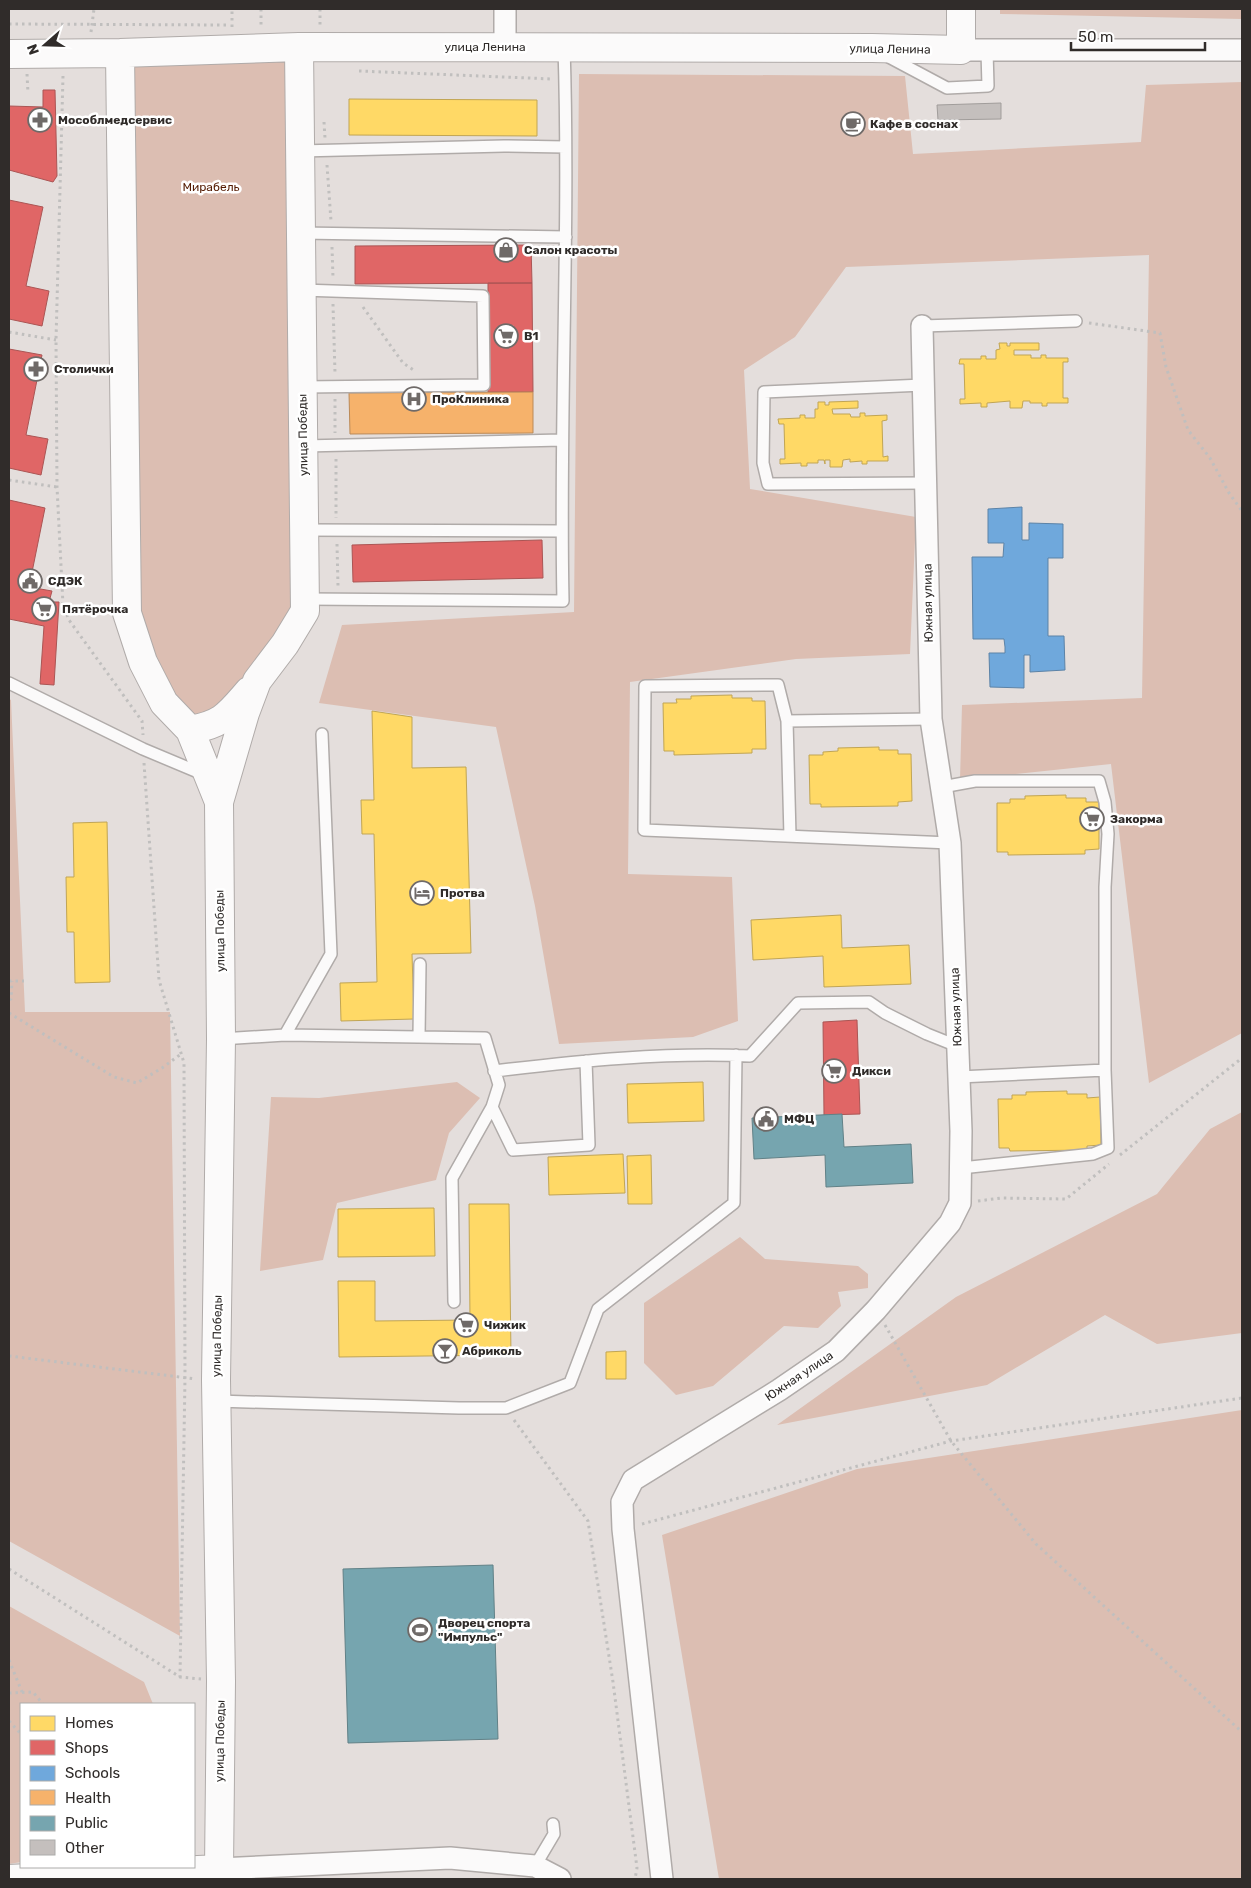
<svg xmlns="http://www.w3.org/2000/svg" width="1251" height="1888" font-family="Rubik,sans-serif">
<style>
.green{fill:#dcbeb2}
.homes{fill:#ffd966;stroke:#c1a554}
.shops{fill:#e06666;stroke:#ab5554}
.schools{fill:#6fa8dc;stroke:#5c83a7}
.health{fill:#f6b26b;stroke:#bb8a58}
.public{fill:#76a5af;stroke:#618187}
.building{fill:#c4bfbd;stroke:#a19d9b}
.lines{fill:none;stroke-linecap:round;stroke-linejoin:round}
.lane-casing{stroke:#b0aba9;stroke-width:14}
.street-casing{stroke:#b0aba9;stroke-width:24}
.secondary-casing{stroke:#b0aba9;stroke-width:30}
.path{stroke:#c0bfbe;stroke-width:3;stroke-dasharray:2.5 4;stroke-linecap:butt}
.lane{stroke:#fbfafa;stroke-width:11}
.street{stroke:#fbfafa;stroke-width:21}
.secondary{stroke:#fbfafa;stroke-width:28}
.labels{text-anchor:middle;dominant-baseline:central;stroke-width:5;stroke-linejoin:round;paint-order:stroke}
.street-label{font-size:12px;fill:#302c2a;stroke:#fff}
.poi-label{font-size:12px;font-weight:bold;fill:#302c2a;stroke:#fff;text-anchor:start}
.park-label{font-size:12px;fill:#551c03;stroke:#fff}
</style>
<rect width="100%" height="100%" fill="#e4dedc"/>
<path class="green" d="M1000,9H1242V19L1000,14Z
M299,47L305,611L285,644L190,730L127,613L120,53Z
M579,74L905,76L913,154L1141,142L1146,85L1242,82V1033L1149,1083L1111,764L960,780L962,705L1142,698L1149,255L846,267L795,337L744,370L750,489L916,517L910,654L796,659L630,682L628,874L732,877L738,1021L693,1037L559,1044L535,906L496,727L319,703L342,625L574,612Z
M9,699L11,700L25,1012H170L180,1636L9,1541Z
M457,1082L480,1098L449,1133L436,1180L337,1203L323,1260L260,1271L271,1097L319,1098Z
M1242,1112V1333L1157,1344L1105,1315L987,1385L777,1425L956,1297L1157,1194L1210,1129Z
M740,1237L765,1259L858,1266L868,1274V1288L838,1292L841,1306L818,1328L784,1326L713,1386L676,1395L644,1363V1303Z
M1242,1410V1879H719L662,1535L857,1469Z
M9,1606L144,1682L153,1704H21V1862L9,1864Z"/>
<path class="homes" d="M349,99L537,100V136L349,135Z
M999,343H1007V346H1010V343H1039V350H1014V355H1031V358H1041V355H1046V358H1068V362H1063V398H1068V403H1047V406H1042V403H1030V401H1023L1022,408H1010V401L987,403V407H981V403L960,404V399H965L964,364H959L960,359H981V356H986V359H996V350L1000,349Z
M858,401V408L832,409L833,414H850L851,417H860V413H865V416L887,415V420L882,421L883,457L888,456V461H867V464H862V461L850,462V459L843,460L842,467H830V460H825V464L824,460H818V463H807V466H801V463L780,464V459H785L784,424H779L778,419L800,418V415H805V418H815V409H818V402H825V405H829V402Z
M732,695V698H752V701H765L766,749H752V753L674,755V751H664L663,703H677L676,699H691V696Z
M372,711L412,717V768L466,767L471,953L412,954L414,1019L341,1021L340,983L377,982L374,834H362L361,800H374Z
M879,747V750H898V754H911L912,801L898,802V806L821,807V804H810L809,755H823V752L838,751V748Z
M1066,795V798H1086V802H1099V849L1085,850V854L1008,855V852H997V803H1010V799H1025V796Z
M107,822L110,982L75,983L74,932H67L66,877H74L73,823Z
M841,915L842,948L909,945L911,984L824,987L823,956L753,960L751,920Z
M703,1082L704,1121L628,1123L627,1084Z
M1067,1091V1094H1087V1098L1100,1097L1101,1145L1087,1146V1150L1010,1151L1009,1148H999L998,1099H1012V1095H1026V1092Z
M623,1154L625,1193L549,1195L548,1157Z
M651,1155L652,1204H628L627,1156Z
M469,1204H509L511,1355L339,1357L338,1281H375V1321L470,1320Z
M434,1208L435,1256L338,1257V1209Z
M626,1351V1379H606V1352Z"/>
<path class="shops" d="M43,90H55L57,176L53,182L9,170V106L43,107Z
M9,200L43,207L26,286L49,291L42,326L9,319Z
M531,245L532,283L355,284V246Z
M488,283H532L533,392H488Z
M9,349L42,355L26,435L48,439L41,475L9,468Z
M9,500L45,508L29,587L52,591L49,602H59L54,685L40,684L44,626L9,619Z
M542,540L543,578L353,582L352,545Z
M857,1020L860,1114L824,1115L823,1022Z"/>
<path class="schools" d="M1022,507V540H1029V523L1063,524V558H1048V636H1064L1065,670L1030,672V655H1024V688L990,687L989,653H1005V647L1004,639H973L972,557H1003L1004,543H988V509Z"/>
<path class="health" d="M533,392V433L350,434L349,393Z"/>
<path class="public" d="M842,1114L844,1147L911,1144L913,1183L826,1187L825,1155L754,1159L752,1118Z
M493,1565L498,1739L348,1743L343,1569Z"/>
<path class="building" d="M1001,103V119L938,120L937,105Z"/>
<g class="lines">
<g class="lane-casing">
<path id="lane" d="M887,56L947,88L988,86L987,51
M300,151L504,146L565,147
M301,233L566,237
M302,290L483,296L484,385L302,387
M922,326L1076,321
M923,385L764,392L763,463L768,484L926,483
M304,446L562,440
M304,530L561,531
M305,599L563,601C559,416 570,232 564,47
M9,683L143,749L205,775
M787,721L931,719
M942,787L975,781H1099L1105,802L1108,834L1105,887V1070L1108,1148L1093,1154L961,1168
M790,836L787,721L778,685L645,686L644,830L950,843
M285,1035L485,1038L499,1085L492,1107L452,1178L454,1302
M419,1037L420,964
M221,1039L285,1035L331,954L322,734
M494,1071C579,1061 665,1052 750,1056L798,1003L869,1002L885,1013L927,1034L957,1046
M959,1077L1105,1070
M492,1107L513,1150L589,1145L586,1061
M217,1401L459,1408H506L570,1383L598,1309L734,1203L736,1055
M535,1866L554,1834L553,1824"/>
</g>
<g class="street-casing">
<path id="street" d="M505,9V47
M961,50H1242
M219,1879V1869L450,1858L535,1866L560,1879
M662,1879L623,1529L622,1502L633,1480L779,1390L836,1351L876,1310L950,1223L960,1203L961,1131L950,843L931,719L922,326"/>
</g>
<g class="secondary-casing">
<path id="secondary" d="M120,53L127,613L143,662L164,703L190,730L219,802
M9,54L120,53L299,47L872,48L961,50V9
M190,730C223,724 228,715 249,691
M9,1879L219,1869L221,1681L216,1380L221,1039L219,802L245,713L257,681L285,644L305,611L299,47"/>
</g>
<path class="path" d="M261,9V25
M320,9V25
M9,24L226,25
M232,27V9
M91,32L94,9
M359,71L552,79
M27,74L28,93
M63,76L56,340L57,487L63,605L69,620L142,721L143,735
M324,122L325,138
M327,165L331,221
M332,247L333,278
M333,304L335,373
M363,307L403,363L415,371
M1089,323L1160,333L1166,367L1188,430L1210,458L1229,493L1242,511
M9,332L56,340
M335,399V433
M336,459V518
M9,480L57,487
M337,544L338,586
M144,763L159,980L184,1063L185,1378L180,1677
M9,981H24
M9,1000L11,999L12,981
M9,1013L114,1077L137,1083L162,1068L181,1054
M1120,1155L1242,1058
M978,1201L1001,1198L1066,1199L1109,1164
M885,1325L951,1441L1036,1544L1242,1732
M9,1356L196,1379
M514,1420L588,1521L613,1682L637,1868L635,1879
M642,1524L951,1441L1242,1398
M9,1569L180,1677L201,1679
M9,1660L22,1692
M9,1693L33,1692L43,1704
M9,1721L21,1734"/>
<use href="#lane" class="lane"/>
<use href="#street" class="street"/>
<use href="#secondary" class="secondary"/>
</g>
<defs>
<g id="pharmacy-ring" transform="scale(1.25)"><circle r="9.5" fill="#fff" stroke="#6f6a68" stroke-width="1.5"/><path d="M-2-6h4v4h4v4h-4v4h-4v-4h-4v-4h4Z" fill="#6f6a68"/></g>
<g id="cafe-ring" transform="scale(1.25)"><circle r="9.5" fill="#fff" stroke="#6f6a68" stroke-width="1.5"/><path d="M-5.5-4.5H6V0H3Q3 3.5 0 3.5H-2.5Q-5.5 3.5-5.5 0ZM3-3.2v2h1.7v-2ZM-6 4.5H4V6H-6Z" fill="#6f6a68"/></g>
<g id="shop-ring" transform="scale(1.25)"><circle r="9.5" fill="#fff" stroke="#6f6a68" stroke-width="1.5"/><path d="M-5-2.5h2.3a2.7 3.5 0 0 1 5.4 0H5L5.5 6h-11ZM-1.5-2.5h3a1.5 2.3 0 0 0-3 0Z" fill="#6f6a68"/></g>
<g id="supermarket-ring" transform="scale(1.25)"><circle r="9.5" fill="#fff" stroke="#6f6a68" stroke-width="1.5"/><path d="M-6-5.5h2.5l.6 2H6L4.5 2H-2.5L-4.4-4H-6ZM-1.5 3.2a1.3 1.3 0 1 0 .1 0ZM3 3.2a1.3 1.3 0 1 0 .1 0Z" fill="#6f6a68"/></g>
<g id="hospital-ring" transform="scale(1.25)"><circle r="9.5" fill="#fff" stroke="#6f6a68" stroke-width="1.5"/><path d="M-5-5h3v3.5h4V-5h3V5h-3V1.5h-4V5h-3Z" fill="#6f6a68"/></g>
<g id="civic-ring" transform="scale(1.25)"><circle r="9.5" fill="#fff" stroke="#6f6a68" stroke-width="1.5"/><path d="M-.6-6.5H3V-4.5H.6V-3L4-1V1h2V6H-6V1h2V-1L-.6-3ZM-1.2 2.5V6h2.4V2.5Z" fill="#6f6a68"/></g>
<g id="hotel-ring" transform="scale(1.25)"><circle r="9.5" fill="#fff" stroke="#6f6a68" stroke-width="1.5"/><path d="M-6-4.5h1.5V1H6V5H4.5V3h-9V5H-6ZM-4 0a1.8 1.8 0 1 1 3.6 0ZM.5 0V-2.5h3Q6-2.5 6 0Z" fill="#6f6a68"/></g>
<g id="bar-ring" transform="scale(1.25)"><circle r="9.5" fill="#fff" stroke="#6f6a68" stroke-width="1.5"/><path d="M-6-5H6L.8 .8V4.5H3.5V6h-7V4.5H-.8V.8Z" fill="#6f6a68"/></g>
<g id="stadium-ring" transform="scale(1.25)"><circle r="9.5" fill="#fff" stroke="#6f6a68" stroke-width="1.5"/><path d="M0-5a6.5 5 0 1 0 0 10a6.5 5 0 1 0 0-10ZM-3.5-1.8h7v3.6h-7Z" fill="#6f6a68"/></g>
</defs>
<g fill-rule="evenodd">
<use href="#pharmacy-ring" x="40" y="120"/>
<use href="#cafe-ring" x="853" y="124"/>
<use href="#shop-ring" x="506" y="250"/>
<use href="#supermarket-ring" x="506" y="336"/>
<use href="#pharmacy-ring" x="36" y="369"/>
<use href="#hospital-ring" x="414" y="399"/>
<use href="#civic-ring" x="30" y="581"/>
<use href="#supermarket-ring" x="44" y="609"/>
<use href="#supermarket-ring" x="1092" y="819"/>
<use href="#hotel-ring" x="422" y="893"/>
<use href="#supermarket-ring" x="834" y="1071"/>
<use href="#civic-ring" x="766" y="1119"/>
<use href="#supermarket-ring" x="466" y="1325"/>
<use href="#bar-ring" x="445" y="1351"/>
<use href="#stadium-ring" x="420" y="1630"/>
</g>
<g class="labels">
<g class="street-label">
<text x="485" y="47">улица Ленина</text>
<text transform="translate(890 49) rotate(1)">улица Ленина</text>
<text transform="translate(303 435) rotate(-91)">улица Победы</text>
<text transform="translate(928 603) rotate(-91)">Южная улица</text>
<text transform="translate(220 931) rotate(-91)">улица Победы</text>
<text transform="translate(956 1007) rotate(-92)">Южная улица</text>
<text transform="translate(217 1336) rotate(-89)">улица Победы</text>
<text transform="translate(799 1376) rotate(-34)">Южная улица</text>
<text transform="translate(220 1741) rotate(-89)">улица Победы</text>
</g>
<g class="poi-label">
<text x="58" y="120">Мособлмедсервис</text>
<text x="870" y="124">Кафе в соснах</text>
<text x="524" y="250">Салон красоты</text>
<text x="524" y="336">В1</text>
<text x="54" y="369">Столички</text>
<text x="432" y="399">ПроКлиника</text>
<text x="48" y="581">СДЭК</text>
<text x="62" y="609">Пятёрочка</text>
<text x="1110" y="819">Закорма</text>
<text x="440" y="893">Протва</text>
<text x="852" y="1071">Дикси</text>
<text x="784" y="1119">МФЦ</text>
<text x="484" y="1325">Чижик</text>
<text x="462" y="1351">Абриколь</text>
<text x="438" y="1623">Дворец спорта<tspan x="438" dy="14">"Импульс"</tspan></text>
</g>
<g class="park-label">
<text x="211" y="187">Мирабель</text>
</g>
</g>
<rect width="1251" height="1888" fill="none" stroke="#302c2a" stroke-width="20"/>
<rect x="20" y="1703" width="175" height="165" fill="#ffffff" stroke="#acabaa"/>
<rect x="30" y="1716" width="25" height="15" fill="#ffd966" stroke="#acabaa"/>
<text x="65" y="1728" font-size="15" fill="#302c2a">Homes</text>
<rect x="30" y="1740" width="25" height="15" fill="#e06666" stroke="#acabaa"/>
<text x="65" y="1753" font-size="15" fill="#302c2a">Shops</text>
<rect x="30" y="1766" width="25" height="15" fill="#6fa8dc" stroke="#acabaa"/>
<text x="65" y="1778" font-size="15" fill="#302c2a">Schools</text>
<rect x="30" y="1790" width="25" height="15" fill="#f6b26b" stroke="#acabaa"/>
<text x="65" y="1803" font-size="15" fill="#302c2a">Health</text>
<rect x="30" y="1816" width="25" height="15" fill="#76a5af" stroke="#acabaa"/>
<text x="65" y="1828" font-size="15" fill="#302c2a">Public</text>
<rect x="30" y="1840" width="25" height="15" fill="#c4bfbd" stroke="#acabaa"/>
<text x="65" y="1853" font-size="15" fill="#302c2a">Other</text>
<g transform="translate(45 45) rotate(250)" stroke="#ffffff" stroke-width="4" paint-order="stroke">
<path d="M0-4L9 19L0 12L-9 19Z" fill="#302c2a"/>
<text y="-8" font-size="14" font-weight="bold" text-anchor="middle" fill="#302c2a">N</text>
</g>
<path d="M1071 42v8h134v-8" fill="none" stroke="#302c2a" stroke-width="2.5"/>
<text x="1078" y="42" font-size="15" fill="#302c2a" stroke="#ffffff" stroke-width="4" paint-order="stroke">50 m</text>
</svg>
